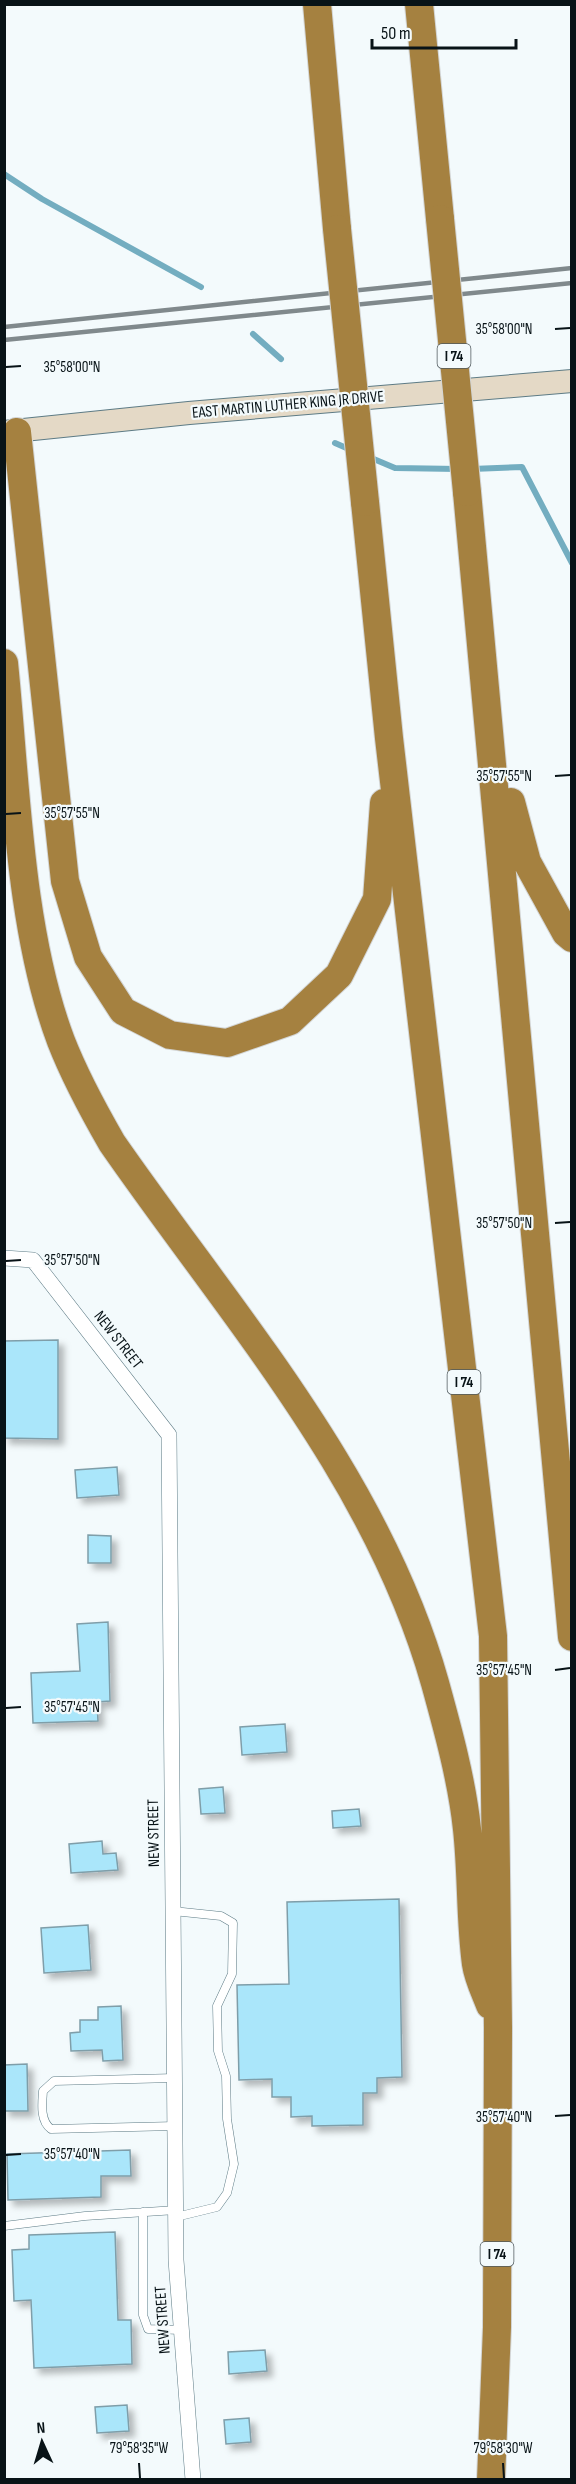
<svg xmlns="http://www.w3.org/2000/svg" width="576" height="2484" font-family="'Sofia Sans Condensed',sans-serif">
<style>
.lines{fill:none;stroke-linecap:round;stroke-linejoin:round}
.stream{stroke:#73adc0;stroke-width:6}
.building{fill:#aae6fa;stroke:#7f9ea9;stroke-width:1.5;filter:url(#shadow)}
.service-casing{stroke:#5d7b85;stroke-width:9}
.minor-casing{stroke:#5d7b85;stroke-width:16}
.secondary-casing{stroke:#5d7b85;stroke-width:24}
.motorway-casing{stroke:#d3d5d5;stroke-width:30}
.service{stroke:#fff;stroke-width:8}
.minor{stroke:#fff;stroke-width:15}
.secondary{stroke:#e4d9c6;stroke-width:22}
.motorway{stroke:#a58140;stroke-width:28}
.rail{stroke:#80898c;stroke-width:4.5}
.motorway-bridge-casing{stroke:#d3d5d5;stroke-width:30;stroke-linecap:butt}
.motorway-bridge{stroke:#a58140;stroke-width:28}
.ticks{fill:none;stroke:#081317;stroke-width:2}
.labels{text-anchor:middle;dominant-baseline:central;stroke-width:4.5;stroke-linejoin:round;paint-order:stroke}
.shield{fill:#f3fafc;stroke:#4e585c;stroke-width:1.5}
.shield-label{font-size:15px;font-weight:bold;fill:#081317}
.street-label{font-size:16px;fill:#081317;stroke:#f3fafc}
.ticks-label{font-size:15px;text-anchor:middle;fill:#081317;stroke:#f3fafc;stroke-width:4.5;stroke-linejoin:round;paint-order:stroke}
</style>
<defs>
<filter id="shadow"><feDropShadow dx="5.5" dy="5.5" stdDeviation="3" flood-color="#0004"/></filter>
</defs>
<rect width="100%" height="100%" fill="#f3fafc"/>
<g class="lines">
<path class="stream" d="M4,174L42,199L201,287
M253,334L281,359
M335,443L351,450
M369,457L395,468L458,469
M472,469L522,467L572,563"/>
</g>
<path class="building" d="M58,1340V1439L4,1438V1341Z
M117,1467L119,1495L77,1498L75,1470Z
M88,1535L111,1536V1563H88Z
M108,1622L110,1701L97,1702L98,1721L33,1723L31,1673L80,1671L77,1624Z
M285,1724L287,1752L242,1755L240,1727Z
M223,1787L225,1813L201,1814L199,1789Z
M359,1809L361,1826L333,1828L332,1811Z
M102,1841L103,1854L116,1853L118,1870L71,1873L69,1844Z
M399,1899L402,2077L377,2078V2093H363V2125L312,2126V2116L291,2117V2097H272V2079L239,2080L237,1985L289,1984L287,1902Z
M88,1925L91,1970L44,1973L41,1928Z
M121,2006L123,2060L103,2061L102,2050L71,2051L70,2033L80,2032V2020H98V2007Z
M27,2064L28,2111H4V2065Z
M130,2150L131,2176H101V2197L8,2200L7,2154Z
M115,2232L118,2320H131L132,2364L34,2368L31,2300L14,2301L12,2250L29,2249V2235Z
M265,2350L267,2371L229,2374L228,2352Z
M127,2405L129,2431L97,2433L95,2407Z
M249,2418L251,2442L226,2444L224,2420Z"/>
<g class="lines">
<g class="service-casing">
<path id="service" d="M173,1911L221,1916L233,1923L232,1974L217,2006L218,2051L226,2076L227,2119L234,2164L227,2193L217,2207L176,2217
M175,2078L54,2081L43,2091C42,2104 40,2121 51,2129L175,2126
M143,2212V2315L148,2329L182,2330
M4,2226L85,2216L176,2210"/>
</g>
<g class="minor-casing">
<path id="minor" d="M4,1258L33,1260L169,1435L176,2260L193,2480"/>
</g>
<g class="secondary-casing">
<path id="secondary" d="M4,432L189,413L572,381"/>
</g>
<g class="motorway-casing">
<path id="motorway" d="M317,4L337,229
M419,4L440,219
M17,432L65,881L88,957L123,1011L170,1035L227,1043L290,1021L339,975L377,899L384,803
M467,492L572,1637
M365,502L389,738L493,1636L498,2028L497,2327L491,2480
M4,663C16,782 19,930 61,1041C75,1077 93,1110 112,1143C232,1316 377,1477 435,1683C448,1730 462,1781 467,1829C472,1874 470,1920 476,1964C478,1978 485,1992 490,2005
M511,802L527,862L566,933L572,938"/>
</g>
<use href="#service" class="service"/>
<use href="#minor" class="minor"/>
<use href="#secondary" class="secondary"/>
<use href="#motorway" class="motorway"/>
<path class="rail" d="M4,327L572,268
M4,340L572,283"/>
<g class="motorway-bridge-casing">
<path id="motorway-bridge" d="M440,219L467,492
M337,229L365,502"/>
</g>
<use href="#motorway-bridge" class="motorway-bridge"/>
</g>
<path class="ticks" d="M555,329L570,328M6,367L21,366M555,776L570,775M6,814L21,813M555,1223L570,1222M6,1261L21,1260M555,1670L570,1668M6,1708L21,1707M555,2116L570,2115M6,2155L21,2154M139,2463L140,2478M503,2463L504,2478"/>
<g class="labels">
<g class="shield">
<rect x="437.5" y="344" width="33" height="24" rx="4.5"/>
<rect x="447.5" y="1370" width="33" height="24" rx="4.5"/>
<rect x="480.5" y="2242" width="33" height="24" rx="4.5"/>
</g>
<g class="shield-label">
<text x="454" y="356">I 74</text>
<text x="464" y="1382">I 74</text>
<text x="497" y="2254">I 74</text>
</g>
<g class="street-label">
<text transform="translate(288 405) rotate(-5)">EAST MARTIN LUTHER KING JR DRIVE</text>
<text transform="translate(118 1340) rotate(52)">NEW STREET</text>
<text transform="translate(154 1833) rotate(-91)">NEW STREET</text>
<text transform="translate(163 2320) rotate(-94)">NEW STREET</text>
</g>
</g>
<g class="ticks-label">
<text x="504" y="334">35°58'00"N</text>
<text x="72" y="372">35°58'00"N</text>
<text x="504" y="781">35°57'55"N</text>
<text x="72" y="818">35°57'55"N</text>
<text x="504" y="1228">35°57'50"N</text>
<text x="72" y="1265">35°57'50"N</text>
<text x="504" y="1675">35°57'45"N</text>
<text x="72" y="1712">35°57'45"N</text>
<text x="504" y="2122">35°57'40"N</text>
<text x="72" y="2159">35°57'40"N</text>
<text x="139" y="2453">79°58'35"W</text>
<text x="503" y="2453">79°58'30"W</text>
</g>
<rect width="576" height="2484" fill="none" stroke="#081317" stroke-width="12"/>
<g transform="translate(42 2442) rotate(356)" stroke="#f3fafc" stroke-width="4.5" paint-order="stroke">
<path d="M0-4.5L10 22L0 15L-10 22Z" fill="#081317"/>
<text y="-9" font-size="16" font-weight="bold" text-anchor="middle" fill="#081317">N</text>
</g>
<path d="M372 39v9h144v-9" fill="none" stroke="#081317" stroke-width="3"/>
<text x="381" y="39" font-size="18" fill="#081317" stroke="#f3fafc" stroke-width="4.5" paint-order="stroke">50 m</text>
</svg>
